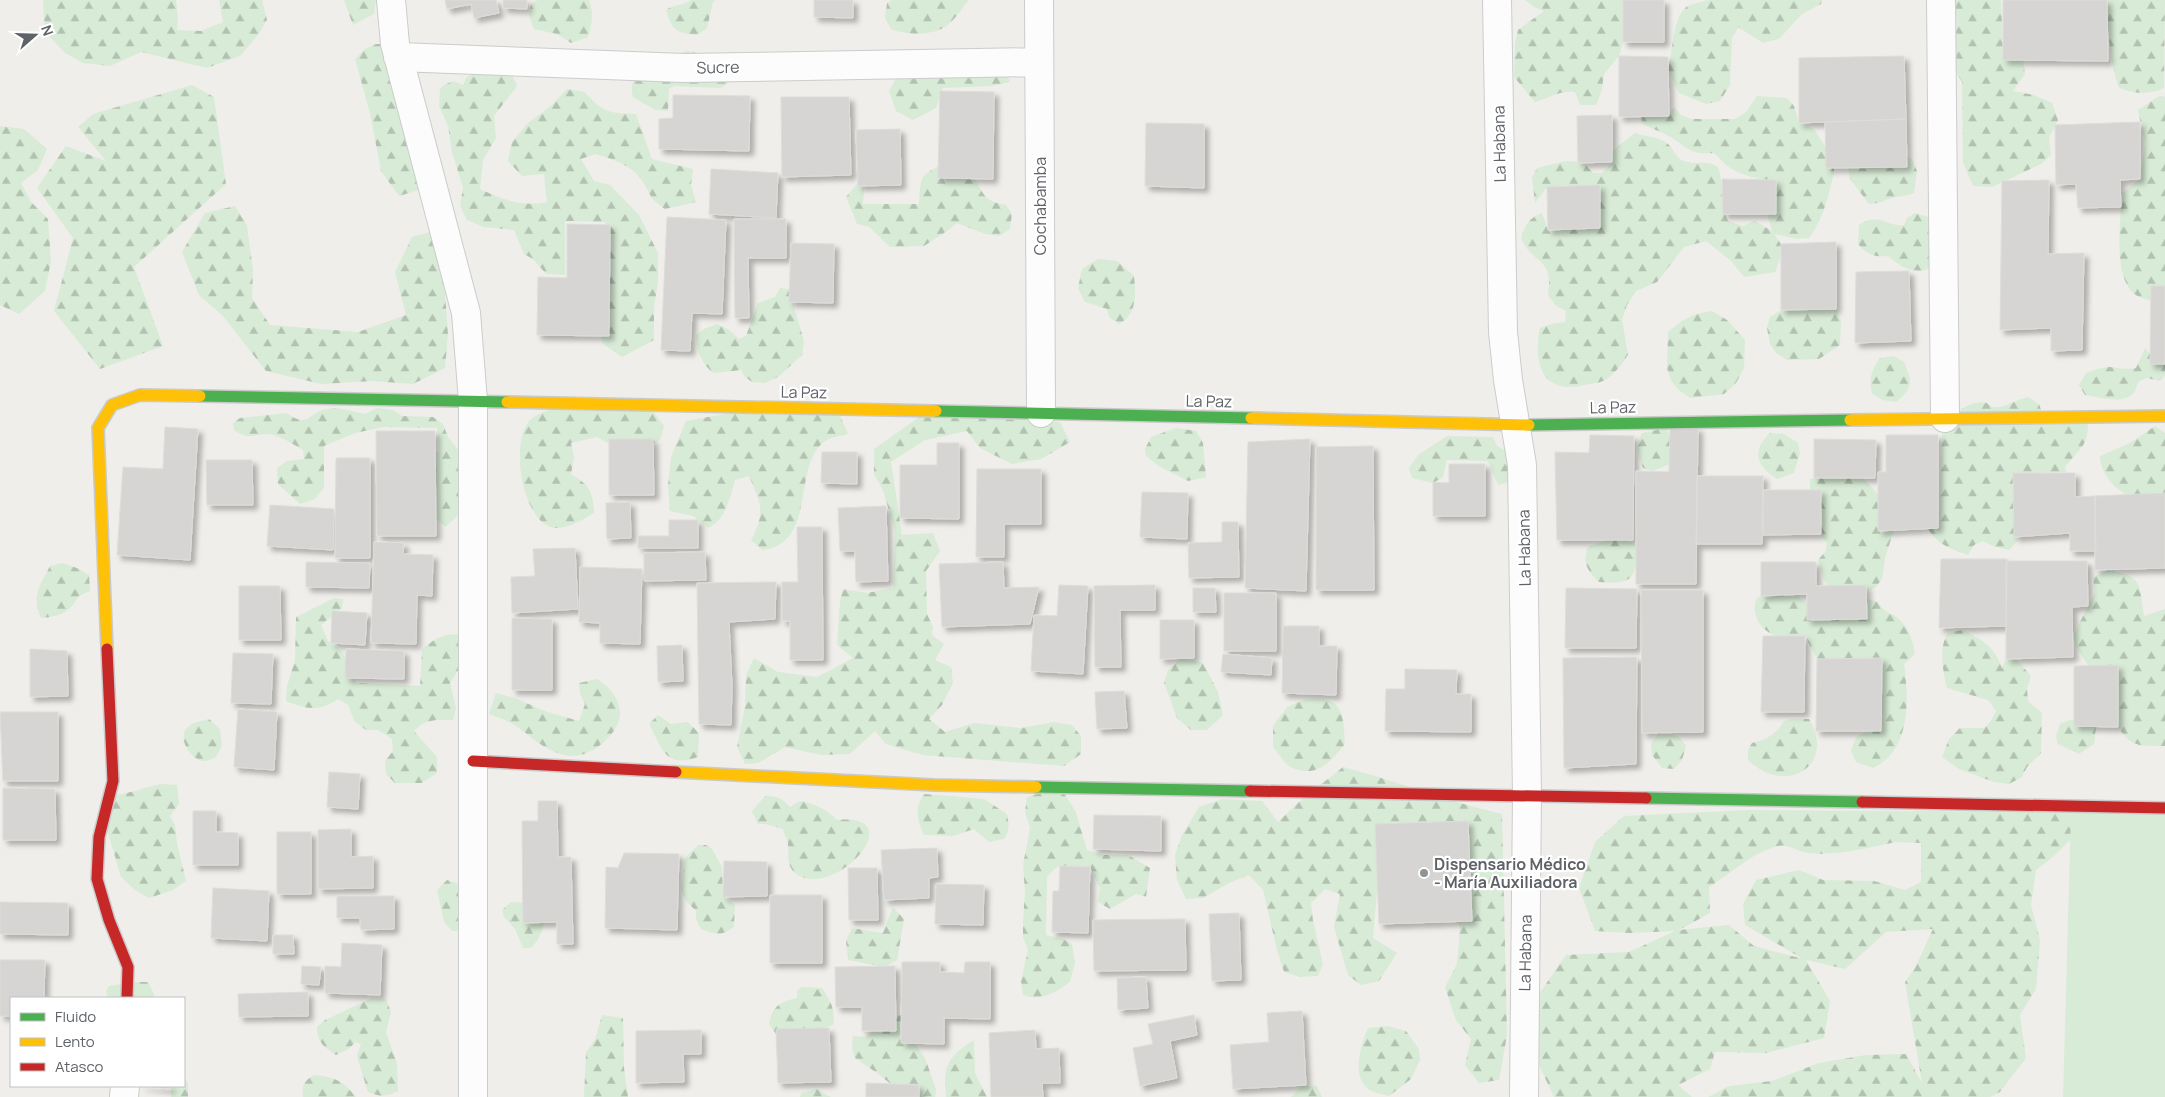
<svg xmlns="http://www.w3.org/2000/svg" width="2165" height="1097" font-family="Manrope,sans-serif">
<style>
.forest{fill:url(#forest-firs);fill-rule:evenodd}
.pitch{fill:#d8ebd6}
.building{fill:#d6d5d3;stroke:#deddd9;filter:url(#shadow)}
.lines{fill:none;stroke-linecap:round;stroke-linejoin:round}
.street-casing{stroke:#cbcccc;stroke-width:30}
.fast-casing{stroke:#cacacb;stroke-width:14}
.slow-casing{stroke:#cacacb;stroke-width:14}
.jam-casing{stroke:#cacacb;stroke-width:14}
.street{stroke:#fdfcfc;stroke-width:28}
.fast{stroke:#4caf50;stroke-width:11}
.slow{stroke:#ffc107;stroke-width:11}
.jam{stroke:#c62828;stroke-width:11}
.poi-dot{fill:#919496;stroke:#fff;stroke-width:2}
.labels{text-anchor:middle;dominant-baseline:central;stroke-width:4.5;stroke-linejoin:round;paint-order:stroke}
.street-label{font-size:16px;fill:#5f6368;stroke:#fff}
.poi-label{font-size:16px;font-weight:bold;fill:#5f6368;stroke:#fff;text-anchor:start}
</style>
<defs>
<pattern id="forest-firs" width="22" height="20" patternUnits="userSpaceOnUse" patternTransform="scale(1.25)"><rect width="22" height="20" fill="#d8ebd6"/><path d="M5 1l3.5 6h-7zM16 11l3.5 6h-7z" fill="#b2c2b1"/></pattern>
<filter id="shadow"><feDropShadow dx="4.5" dy="4.5" stdDeviation="2.5" flood-color="#0004"/></filter>
</defs>
<rect width="100%" height="100%" fill="#efeeea"/>
<path class="forest" d="M43,0H176L178,18L177,30L201,31L223,22L219,0H262L267,20L258,35L240,56L207,68L141,52L110,66L83,63L65,53L45,32Z
M344,0H376L374,14L353,25Z
M537,0H589C594,13 592,25 588,37L571,43L557,34L534,29L529,16L531,4Z
M691,0H715L713,2L707,28L697,35C676,33 672,30 666,10C674,4 683,6 691,0Z
M892,0H969C962,8 954,21 945,27C930,36 906,35 891,29L885,18L887,3Z
M1525,0H1623V42L1619,56L1604,74L1602,89L1596,105H1580L1575,92C1561,90 1549,98 1535,102L1514,77L1515,43L1518,30L1544,11L1534,7Z
M1708,0H1822L1821,4L1802,14L1779,39L1763,43L1738,27L1732,38L1730,85L1720,101L1706,104L1679,93L1668,71L1675,29L1679,16L1687,6Z
M1955,0H2001L2003,51L2023,59L2025,74L2013,91L2034,95L2052,103L2058,120L2049,138L2051,155L2041,164L1992,187L1973,186L1963,163L1962,82L1946,58L1950,40L1957,29Z
M2107,0H2165L2164,88C2149,95 2135,94 2119,88C2109,59 2108,31 2107,0Z
M376,44H395L431,179L419,190L399,196L381,171L370,113L355,59L365,49Z
M687,51L718,56L731,81L721,88L674,86L669,89L668,111L655,110L633,97C624,68 666,57 687,51Z
M489,65L510,70L517,86L494,116L496,138L483,160L480,189C503,200 522,207 547,202L544,174L522,176L508,161L512,142L528,123L552,105L567,89L585,92C603,113 609,113 636,114L652,159L693,169L691,185L696,202L665,209C648,197 653,198 643,182C633,165 612,159 595,154L581,159L594,181L610,185L639,215L658,253V282L654,307V340L622,357L603,344L596,315L599,239L605,222L565,221V275L546,274L533,259L524,254L514,230L484,227L467,220L460,206L463,188L452,152L448,126L439,106L440,89L444,85L453,81L463,85L467,77Z
M1004,65L1010,82L991,86L943,88L936,108L913,120L896,111L889,91L899,73Z
M192,85L214,97L226,184L134,267L163,346L100,369L54,311L73,238L37,188L66,146L106,161L78,127L93,114Z
M1757,96L1787,98L1794,106L1799,123L1814,129L1826,148V168H1834V173C1828,197 1824,218 1809,238L1797,239L1774,234L1781,244L1780,259L1775,272L1744,277L1731,261L1706,241L1684,247L1657,282L1636,291L1627,305L1622,320L1628,355C1622,364 1616,372 1607,379C1602,383 1592,383 1585,385C1542,395 1533,364 1540,328L1552,324L1565,322L1566,311L1556,306L1548,295C1554,256 1533,266 1521,238C1525,225 1529,218 1542,213L1548,230L1600,228L1599,185L1547,187L1535,203L1532,177L1537,168L1566,161L1583,162L1593,173H1602L1612,162V151L1635,133C1645,137 1659,136 1668,144C1674,149 1676,159 1684,161C1698,166 1703,159 1718,167C1724,185 1720,203 1728,221L1743,226L1755,221L1772,231L1767,214H1776V180C1761,180 1741,176 1729,167C1723,163 1719,157 1714,153C1686,155 1688,146 1667,135C1658,130 1650,129 1642,123L1641,116H1668L1674,107L1681,115L1691,119H1735L1746,112Z
M2159,96L2165,97V286H2151V301C2146,299 2138,297 2133,293C2112,272 2122,221 2121,194L2140,179L2145,144L2138,110Z
M0,126L24,129L47,149L38,170L21,183L31,202L48,219L51,261L45,291L19,314L0,305Z
M1907,157L1912,159L1917,171L1914,193C1906,196 1900,196 1893,198C1884,200 1879,204 1869,204L1850,179L1848,168L1907,167Z
M946,163L977,172L975,179C985,197 985,201 1006,205L1012,214L1010,229L999,236L985,234L957,223L947,231L924,246L890,247L869,227L857,224L846,197L857,184L865,178L863,204H919C921,176 919,175 946,163Z
M235,206L247,226L253,270L252,298L270,325L358,332L406,315L395,272L412,237L430,232L443,266L448,334L445,368L413,384L372,381L321,384L266,371L223,316L199,295L182,252L205,213Z
M1915,213L1935,219L1934,267C1915,275 1903,269 1888,256C1875,258 1866,254 1858,244L1859,225C1880,211 1885,227 1904,225L1907,218Z
M1098,259L1117,261L1134,276C1136,295 1137,314 1119,324L1109,317L1107,309L1085,302L1078,288L1082,269Z
M780,288L795,290L794,307L804,341L802,355L778,377L765,383L752,382L744,376L741,370L714,373C701,364 696,350 696,335L704,329L717,324L728,329L739,339L746,336L758,303L775,297Z
M1836,309L1841,320L1840,345L1819,359L1787,360L1776,353L1770,344L1767,328L1770,317L1781,310Z
M1712,311L1727,320L1745,340L1744,368L1736,383L1724,394L1690,398L1680,391L1671,381L1667,368L1668,332C1682,320 1693,313 1712,311Z
M2145,348L2151,355L2150,364H2165V376L2160,381L2147,378L2139,381C2137,384 2136,390 2134,393C2122,405 2099,397 2085,395L2079,385L2086,373C2094,370 2102,367 2110,367C2121,368 2123,370 2136,368Z
M1894,356L1904,362C1912,383 1914,387 1896,402L1883,400L1872,394C1869,379 1871,370 1880,358Z
M2028,397L2039,404L2044,418H2088C2089,446 2081,447 2065,467L2066,472L2013,473L2014,536H2022L2009,550L1995,547L1983,541L1974,545L1968,555C1951,549 1938,545 1928,529L1938,528L1942,435L1947,418C1959,411 1972,399 1987,403C1989,404 1991,407 1994,407C2003,409 2018,399 2028,397Z
M377,408L393,410L402,416L433,417L443,424L448,437L466,460L462,512L445,527L430,512L423,461L439,451L437,428L384,427L355,433L324,446V487L315,499L300,504L278,484L277,468L287,461L304,459L303,450C294,445 280,435 269,434C254,433 251,442 234,430L233,423L240,418L287,413C308,429 308,413 326,409C337,407 354,411 365,414Z
M549,410L653,411L664,426L660,440L642,450L615,447L597,437L571,443L574,458L571,474C590,485 593,492 594,513C582,520 562,533 548,526C521,513 509,438 532,418C536,415 544,412 549,410Z
M747,410L840,416L848,434C841,436 831,437 825,441C791,466 818,544 762,550L751,540C766,512 761,504 749,476L735,480C730,497 726,520 708,528L693,516L670,511L668,485L671,457L686,421Z
M922,415L1060,422L1070,442L1041,459L1012,464L980,448L967,431L925,440L891,462L902,535L933,533L940,551L926,571L927,614L933,627L932,635L944,644L935,660L951,667L953,683L942,705L929,719L945,732L974,723L1021,728L1054,722L1072,725L1081,736V754L1064,766L923,755L886,744L875,731L850,754L821,755L785,747L758,763L745,764L737,747L745,706L746,675L754,658L778,672L817,677L853,658L837,645L840,601L843,589L867,593L893,588L895,532L883,490L874,474V449Z
M2155,426L2165,433V493C2156,494 2137,497 2129,495C2113,490 2100,471 2100,456L2130,443Z
M1176,428L1196,431L1203,443L1206,477L1188,481L1160,467L1146,456L1145,449L1151,437Z
M1666,428L1670,437V464L1652,471L1643,468C1637,454 1635,447 1642,433Z
M1770,433L1784,434L1798,443L1800,453L1794,473L1777,479C1756,466 1751,451 1770,433Z
M1447,436L1493,437L1497,446L1515,456L1514,481L1498,485L1488,461L1447,460L1443,477L1433,483L1412,478L1409,468L1418,455Z
M1814,478H1863L1878,494V531L1894,530L1885,558L1882,579L1875,588L1867,591L1866,585L1828,586L1823,578L1818,560L1826,551L1827,543L1821,534V490H1810V479Z
M1624,539L1636,544C1636,577 1636,585 1599,582C1587,570 1582,563 1588,547L1608,540Z
M62,563L77,568L89,575L90,591C72,598 80,599 69,609C61,616 50,617 41,618C31,596 40,586 50,566Z
M2108,570C2144,576 2139,585 2144,616L2165,609V746C2142,746 2131,748 2118,727V665H2088L2076,647L2073,636L2095,592L2093,577Z
M1797,594L1802,600L1807,603L1808,620L1866,619L1867,599L1878,602C1888,617 1891,611 1900,620C1909,628 1913,642 1915,654L1904,664C1909,700 1911,750 1873,768L1856,762L1851,751C1857,731 1862,732 1881,731L1882,658L1817,659L1805,636C1797,636 1785,638 1777,636C1761,631 1751,615 1756,599L1761,596Z
M334,598L343,599L342,608L321,625L328,641L342,651L356,683L420,686L422,650C436,637 443,634 462,634L468,655L450,683L456,708L453,720C437,720 425,718 414,731L437,757V773L422,783H395L386,774L385,761L393,751L392,739L378,730H366L355,722L348,705L338,699C320,712 305,709 286,701L287,686L295,660L296,617Z
M1962,630C1983,640 1993,645 2002,668L2006,659H2016L2031,676L2027,689L2028,701L2042,713L2041,753L2027,767L2022,777L2009,784L1994,782L1959,769L1942,757L1949,739L1960,728H1984L1991,721L1996,711L1988,700L1947,688C1943,671 1938,648 1948,633Z
M1182,658L1203,663L1218,692L1223,715L1207,730H1191L1177,718L1164,683L1168,670Z
M597,679C608,686 619,697 620,712C621,734 590,758 570,756C545,753 531,735 511,723C504,719 496,717 489,714L496,693L515,698L547,712L579,721L585,704L580,694L579,683Z
M1306,699C1313,699 1323,698 1330,701C1345,706 1344,731 1345,744C1330,762 1318,778 1292,768C1285,765 1278,753 1273,747V726L1287,707Z
M658,715L671,724L688,722L699,733L698,757C665,769 662,748 649,724Z
M209,719L220,729L222,746L216,757C212,759 208,761 204,761C191,760 177,739 187,728C192,722 202,721 209,719Z
M1791,719H1809C1837,765 1786,797 1748,760V750L1752,743C1765,740 1777,734 1783,722Z
M2070,720H2074V726H2096L2094,744L2079,754L2058,744L2056,736L2060,724Z
M1659,733C1671,733 1680,735 1686,746L1682,760L1674,769L1662,768L1652,755L1651,743Z
M1343,767C1397,781 1448,802 1502,814L1507,1035L1499,1080L1479,1083L1465,1065L1471,1039L1456,1020L1445,987L1457,964L1460,928L1449,897L1380,856L1373,938L1397,953L1379,981L1361,985L1348,975L1334,927L1340,894L1325,889L1311,903L1313,921L1323,964L1318,976L1300,977L1284,972L1277,950L1263,890L1249,875L1229,883L1203,898L1186,899L1177,880L1175,855L1182,835L1199,807L1223,799L1262,801L1278,822L1299,802Z
M161,784L177,785L179,804L170,816L175,825L177,843L186,881L173,890L149,898L135,890L121,877L107,829L116,795C132,793 145,787 161,784Z
M1060,787L1076,812L1087,850L1103,855H1128L1150,868L1146,897L1136,894L1110,909L1098,902L1100,888L1090,867L1060,866L1054,869L1047,877L1046,935L1063,939L1072,944L1075,963L1070,982C1056,992 1041,1002 1023,995L1021,981L1028,950L1023,937V921L1025,892L1023,865L1030,828L1025,812L1027,797Z
M924,794L984,799L1007,814C1009,824 1010,830 1004,839L989,842L974,829L953,836L924,835C917,821 914,808 924,794Z
M765,796C777,796 782,798 790,807L800,801C815,804 825,808 837,820C915,813 832,903 795,873C786,865 789,854 788,844C787,839 784,834 783,829L765,824H758L752,811Z
M1747,810L2071,812L2074,836L2054,856L2036,870L2031,905L2040,940L2036,989L2020,1015L2026,1058L2000,1092L1990,1097H1708L1729,1086L1772,1081L1819,1063L1866,1055L1906,1054L1922,1083L1905,982L1915,968L1933,929L1886,932L1845,969L1806,960L1830,1001L1824,1038L1766,1053L1715,1052L1710,1069L1678,1085L1692,1097H1554L1538,1063L1535,1000L1566,955L1629,952L1675,931L1630,933L1595,931L1579,888L1595,842L1624,816ZM1896,842L1921,843V882L1905,890L1874,881L1823,880L1799,870L1756,880L1743,904L1745,925L1803,959L1754,946L1729,925L1679,930L1710,913L1709,887C1732,873 1751,853 1778,846C1787,843 1798,852 1808,853C1838,856 1866,848 1896,842Z
M698,845H706L712,849L722,867L723,896L735,905L734,926C724,937 714,934 701,929L696,919V911L686,901L681,889L685,858Z
M447,880L457,883L465,892L460,931H452L444,922L437,890Z
M511,902L527,903L544,910C545,926 542,936 531,948H523L515,929L504,917L502,910Z
M893,907L904,919L897,960L884,967L848,960L846,941L852,928L883,933Z
M134,982H148L154,994L153,998H108L106,991L109,986Z
M802,987L822,988C830,999 836,1011 833,1025L809,1032L776,1034L769,1024C772,1006 780,1002 797,998V991Z
M372,998L386,999L391,1012L386,1032L397,1064L398,1091C386,1097 381,1097 368,1092L357,1056L361,1044L356,1042L347,1050L336,1055C324,1047 317,1042 317,1027L325,1020Z
M602,1015L623,1018L624,1068L628,1097H584L586,1052L595,1040Z
M902,1015L911,1026L916,1045L925,1058L936,1089L935,1097H907L877,1073L855,1058L852,1049L853,1036L866,1037L889,1017Z
M1388,1026L1406,1031L1419,1049L1420,1060L1411,1079L1389,1096C1383,1094 1375,1093 1370,1090C1350,1078 1361,1044 1368,1028Z
M974,1040L975,1073L987,1097H946C943,1066 947,1057 974,1040Z
M314,1075C335,1077 343,1081 356,1097H303C301,1086 305,1080 314,1075Z
M184,1079L188,1083V1097H171V1086H184Z
M1301,1086H1317L1322,1097H1291Z
M817,1089L831,1097H800L801,1093Z"/>
<path class="pitch" d="M2071,812L2165,813V1097H2063Z"/>
<path class="building" d="M445,0H496L499,13L474,18L471,4L447,9Z
M503,0H527V9L503,8Z
M814,0H853V18L814,17Z
M1623,0H1664V42H1623Z
M2003,0H2107L2108,61L2003,60Z
M1619,56L1668,57L1669,116L1619,117Z
M1904,56L1906,119L1799,123V58Z
M940,91L994,92L993,179L938,178Z
M673,95L750,96L749,151L659,149V119L673,118Z
M781,97H849L851,175L782,177Z
M1612,115V162L1578,163L1577,116Z
M1906,119L1907,167L1826,168L1825,122Z
M2140,122V179L2120,180L2121,207L2078,208L2076,184L2056,185L2055,125Z
M1146,123L1204,124V188L1145,186Z
M900,129L901,185L858,186L856,130Z
M711,169L778,173L776,218L709,214Z
M1722,179L1776,180V214H1723Z
M2049,180L2048,254L2084,253L2082,350L2051,351V328L2000,330L2002,181Z
M1600,185V228L1548,230L1547,187Z
M667,217L726,220L722,314L692,313L690,351L661,350Z
M734,219H786V258H748L749,318H735Z
M567,224L610,225L609,336L537,335L538,277L567,278Z
M1836,242V309L1781,310V244Z
M791,243L834,244L833,303L789,302Z
M1909,271L1911,341L1855,343L1856,272Z
M2151,286H2165V364H2150Z
M165,427L198,429L190,560L117,555L123,467L163,469Z
M1670,427L1698,428L1696,584H1636V471L1669,472Z
M376,431H435L436,536H377Z
M1590,435L1634,436L1633,540H1557L1555,452L1589,453Z
M1886,435H1938V528L1878,531V472H1886Z
M609,439H653L654,495H609Z
M1310,439L1306,591L1245,588L1248,442Z
M1814,439L1876,440L1875,478H1814Z
M937,443H959V519L900,518V465H937Z
M1373,446L1374,590H1316V447Z
M822,452H857V484L821,483Z
M336,458H370V558H335Z
M206,460H252L253,505H207Z
M1449,464H1485V516H1433V482L1449,483Z
M977,469H1041V524H1004V557H976Z
M2013,473H2075V497L2095,496L2096,551H2070V533L2014,537Z
M1697,476H1763L1762,544H1696Z
M1763,490H1821V534L1763,535Z
M1142,492L1188,493L1187,539L1140,537Z
M2165,493V568L2095,570V496Z
M630,502L631,538L607,539L606,503Z
M270,505L334,509L333,550L267,546Z
M886,506L888,581L856,582L855,551H840L838,508Z
M669,520H698V548H638V536H669Z
M1222,522H1238L1239,577L1189,578L1188,543L1222,542Z
M797,527H822L823,660H790V621H782V582H798Z
M374,542L404,543L403,554L433,555L432,596L417,595L416,644L371,643Z
M575,548L578,609L512,613L511,577L535,576L533,549Z
M705,552L706,580L644,581V553Z
M1941,559H2007L2006,626L1939,628Z
M2006,561H2087L2088,606L2072,607L2073,657L2006,659Z
M306,562L370,563L369,588L306,587Z
M1003,562L1004,588L1039,587L1030,624L942,627L939,564Z
M1761,562H1816V586L1866,585L1867,619L1807,620V594L1761,596Z
M580,567L642,569L640,644L600,643V623L579,622Z
M776,582L775,619L729,622L732,686L731,725L699,724L697,583Z
M1059,585L1088,586L1083,674L1031,671L1034,615L1057,616Z
M1155,585V610H1120L1121,667H1095L1094,586Z
M239,586H280L281,640H239Z
M1193,588H1215L1216,612H1193Z
M1566,588L1637,589L1636,648H1565Z
M1641,590H1703V732L1642,733Z
M1224,593H1276V651H1224Z
M332,611L367,613L365,645L331,643Z
M512,618L552,619V690H512Z
M1160,620H1194V658L1160,659Z
M1283,626H1319V646H1337L1336,695L1282,693Z
M1763,636H1805L1804,712H1761Z
M682,645L683,681L658,682L657,646Z
M30,649L67,651L68,696L30,697Z
M346,649L404,651V679L345,678Z
M233,653L273,654L271,704L231,703Z
M1223,654L1272,658L1271,675L1221,672Z
M1637,657L1636,764L1564,768L1563,658Z
M1882,658L1881,731H1816L1817,659Z
M2118,665V727L2074,726V666Z
M1405,669L1457,670L1456,694H1471V732L1385,731L1386,689H1405Z
M1124,691L1127,728L1097,729L1095,692Z
M238,709L277,712L274,770L234,767Z
M0,712H58V781H3Z
M329,772L360,774L358,809L327,807Z
M3,788L55,789L56,840H3Z
M538,801H557L558,857H571L573,944H557V922L523,923L522,821H538Z
M193,811H216V832L238,833V865H193Z
M1094,815L1161,816V851L1093,849Z
M1468,821L1472,921L1379,924L1375,824Z
M351,829V857L373,856V888L318,889V830Z
M277,832H311V894H277Z
M937,848L938,877L929,878V898L884,900L881,850Z
M624,853L679,854L677,930L605,928L606,867L618,868Z
M724,861L767,862V896L723,897Z
M1060,866L1090,867L1088,933L1052,932L1053,891H1059Z
M848,868H877L878,920H849Z
M936,884L984,885L983,925L935,924Z
M213,888L269,891L267,941L211,938Z
M770,895H822V963H770Z
M337,896H394V929L361,930L360,918H337Z
M0,902L68,903V935L0,934Z
M1239,913L1241,980L1212,981L1209,914Z
M1185,919L1186,970L1094,971L1093,920Z
M273,935H293L294,954H273Z
M342,943L382,945L380,995L325,993V966L341,967Z
M0,960H45L44,998H11V1016H0Z
M902,962H940V972L964,973L965,962H990V1019L944,1018V1044L901,1043Z
M302,966L321,967L319,985L301,984Z
M895,966L896,1031H862V1007H836L835,967Z
M1146,977L1148,1008L1118,1010L1117,978Z
M308,992V1016L239,1017L238,994Z
M1302,1011L1306,1085L1233,1089L1230,1045L1269,1042L1267,1013Z
M1194,1015L1197,1035L1170,1041L1177,1078L1140,1086L1133,1048L1153,1044L1148,1024Z
M824,1028H829L831,1082L778,1083L776,1029Z
M701,1030V1054H683L684,1082L636,1083V1031Z
M1035,1030L1036,1049L1059,1048L1060,1083H1042L1043,1097H991L989,1033Z
M866,1083L919,1085V1097H866Z
M141,1086H171V1089Z"/>
<g class="lines">
<g class="street-casing">
<path id="street" d="M391,0L395,44L466,313L473,401V1097
M1039,0L1041,413
M1497,0L1503,332L1508,380L1522,465L1527,795L1524,1097
M1941,0L1945,418
M398,57L684,68L1039,62
M124,1097L125,1086"/>
</g>
<g class="fast-casing">
<path id="fast" d="M200,396L507,402
M936,411L1251,418
M1529,425L1850,420
M1036,787L1250,791
M1646,798L1862,802"/>
</g>
<g class="slow-casing">
<path id="slow" d="M507,402L936,411
M1251,418L1529,425
M1850,420L2165,416
M107,649L98,428L112,405L140,395L200,396
M676,772L934,785L1036,787"/>
</g>
<g class="jam-casing">
<path id="jam" d="M107,649L113,781L99,837L97,879L109,920L128,967L127,998
M473,761L676,772
M1250,791L1646,798
M1862,802L2165,808"/>
</g>
<use href="#street" class="street"/>
<use href="#fast" class="fast"/>
<use href="#slow" class="slow"/>
<use href="#jam" class="jam"/>
</g>
<circle class="poi-dot" cx="1424" cy="873" r="5"/>
<g class="labels">
<g class="street-label">
<text transform="translate(718 67) rotate(-1)">Sucre</text>
<text transform="translate(1499 144) rotate(-91)">La Habana</text>
<text transform="translate(1040 206) rotate(-90)">Cochabamba</text>
<text transform="translate(804 392) rotate(1)">La Paz</text>
<text transform="translate(1209 401) rotate(1)">La Paz</text>
<text transform="translate(1613 407) rotate(-1)">La Paz</text>
<text transform="translate(1524 548) rotate(-91)">La Habana</text>
<text transform="translate(1525 953) rotate(-89)">La Habana</text>
</g>
<g class="poi-label">
<text x="1434" y="864">Dispensario Médico<tspan x="1434" dy="18">- María Auxiliadora</tspan></text>
</g>
</g>
<rect x="10" y="997" width="175" height="90" fill="#ffffff" stroke="#bfc1c3"/>
<rect x="20" y="1013" width="25" height="8" fill="#4caf50" stroke="#bfc1c3"/>
<text x="55" y="1022" font-size="15" fill="#5f6368">Fluido</text>
<rect x="20" y="1038" width="25" height="8" fill="#ffc107" stroke="#bfc1c3"/>
<text x="55" y="1047" font-size="15" fill="#5f6368">Lento</text>
<rect x="20" y="1063" width="25" height="8" fill="#c62828" stroke="#bfc1c3"/>
<text x="55" y="1072" font-size="15" fill="#5f6368">Atasco</text>
<g transform="translate(35 35) rotate(70)" stroke="#ffffff" stroke-width="4" paint-order="stroke">
<path d="M0-4L9 19L0 12L-9 19Z" fill="#5f6368"/>
<text y="-8" font-size="14" font-weight="bold" text-anchor="middle" fill="#5f6368">N</text>
</g>
</svg>
